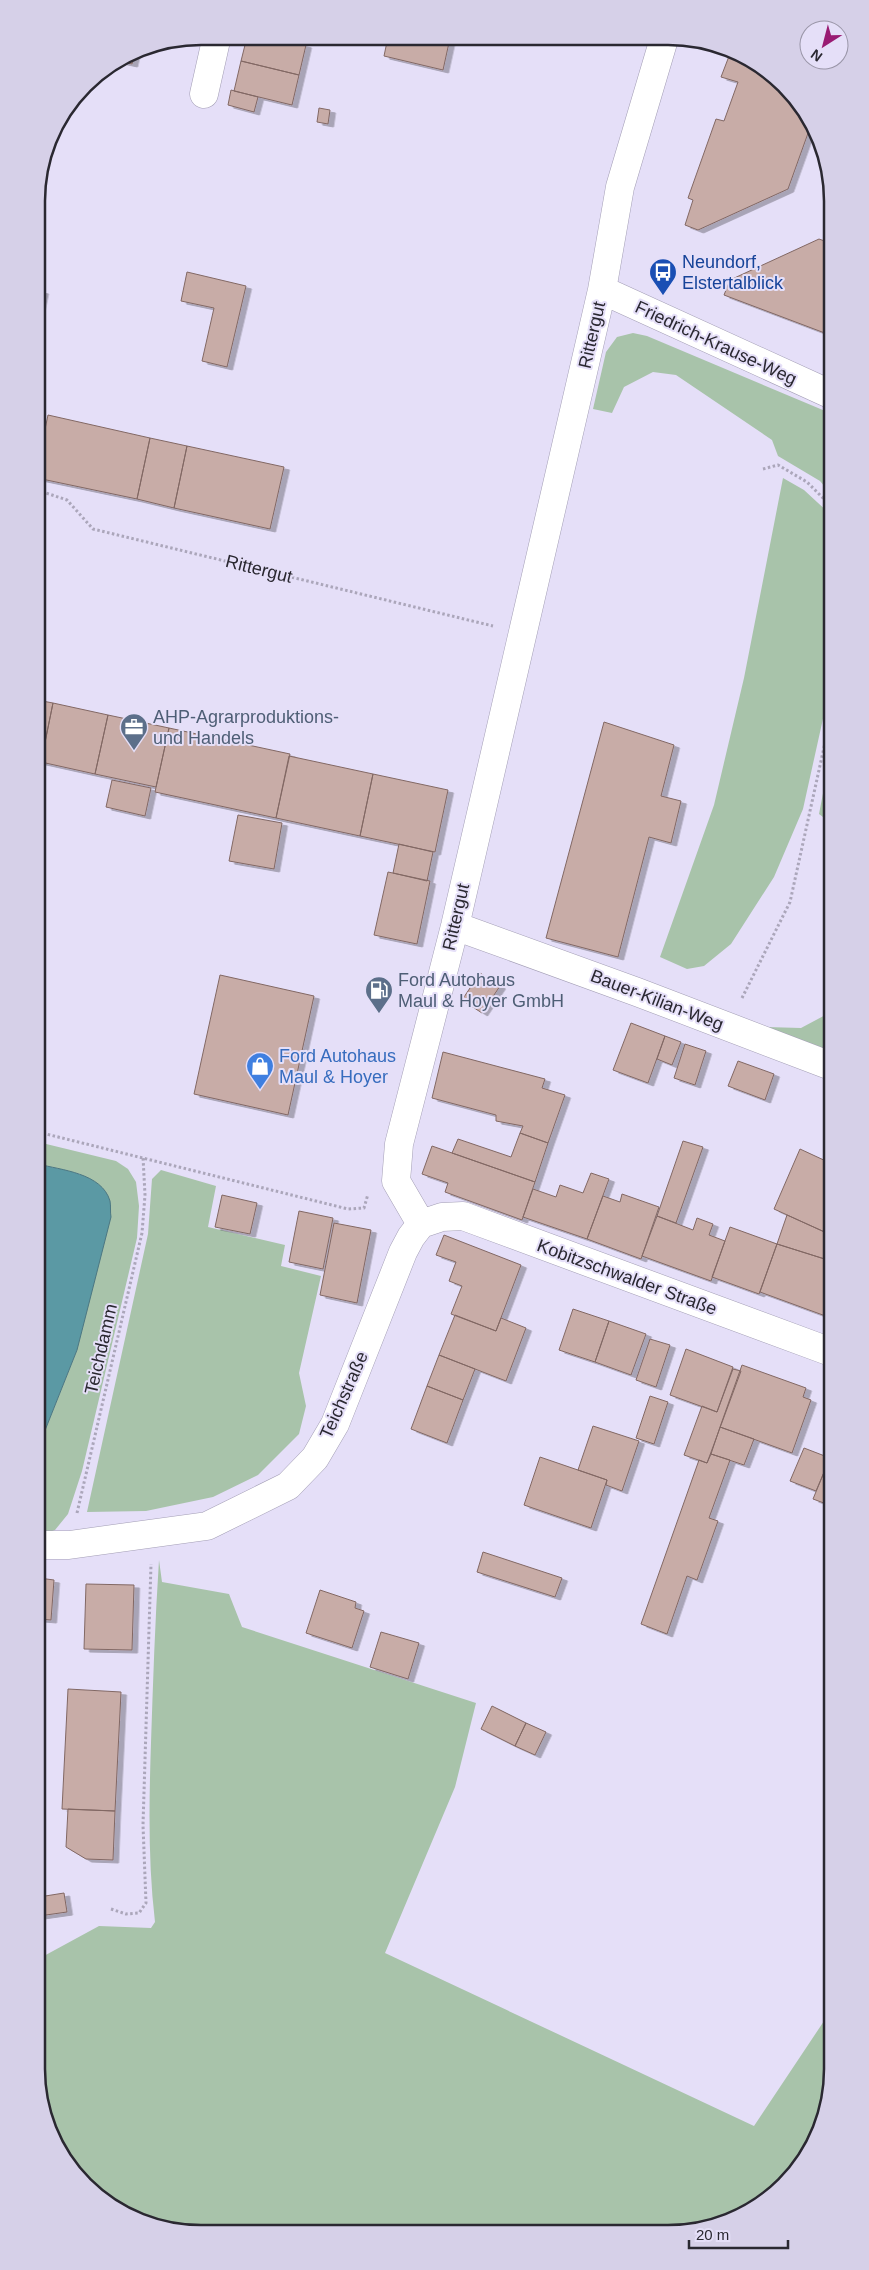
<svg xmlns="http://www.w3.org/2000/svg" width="869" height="2270" font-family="Arial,sans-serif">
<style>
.green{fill:#a8c3aa}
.water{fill:#5b99a4;stroke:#4c7782}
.building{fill:#c8aca7;stroke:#826864;filter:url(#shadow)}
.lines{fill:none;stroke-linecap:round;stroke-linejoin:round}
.minor-casing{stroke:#a39eb5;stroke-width:29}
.path{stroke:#aba6ba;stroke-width:3;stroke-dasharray:2.5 2.5;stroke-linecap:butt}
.minor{stroke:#fff;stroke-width:28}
.labels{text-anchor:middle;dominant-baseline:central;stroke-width:4;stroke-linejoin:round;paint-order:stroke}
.transit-label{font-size:18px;fill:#164399;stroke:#e5dff8;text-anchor:start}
.street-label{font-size:18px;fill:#2a2831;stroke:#e5dff8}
.service-label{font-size:18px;fill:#4e5e75;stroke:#e5dff8;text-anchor:start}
.shop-label{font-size:18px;fill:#366cbe;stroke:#e5dff8;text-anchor:start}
.rim{fill:none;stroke:#2a2831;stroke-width:2.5}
</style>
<defs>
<filter id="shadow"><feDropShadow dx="5.5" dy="3" stdDeviation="0" flood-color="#0004"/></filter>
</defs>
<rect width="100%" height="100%" fill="#e5dff8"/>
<path class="green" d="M633,333L647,336L830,413V493L820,481L778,456L772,440L676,375L653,372L624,387L612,413L593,409L606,352L617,337Z
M783,478L804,490L830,514V687L803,809L774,877L731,944L704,966L687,969L660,957L714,805L744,678Z
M830,757L831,823L819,814Z
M831,1012V1051L766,1027L801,1028Z
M38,1142L116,1161L128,1169L136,1182L139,1206L137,1238L82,1471L68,1514L55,1530L39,1536L38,1448L77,1350L80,1174L38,1164Z
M161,1170L216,1186L208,1227L285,1245L281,1266L321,1276L299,1373L306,1406L299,1434L258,1475L213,1497L146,1511L87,1512L148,1234L152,1179Z
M159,1560L162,1582L229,1594L242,1627L476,1703L455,1787L385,1953L754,2126L832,2009V2080L820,2132L792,2177L751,2212L701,2231H169L128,2217L85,2186L58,2151L39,2102V1961L42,1957L99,1926L151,1928L155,1922C148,1863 149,1803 151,1743C153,1682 155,1621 159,1560Z"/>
<path class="water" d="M38,1164C61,1170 102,1173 110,1201C111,1206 110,1212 111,1217L77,1350L38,1448Z"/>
<path class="building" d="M247,37H269L306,45L299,75L241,61Z
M388,37L450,38L443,70L384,56Z
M135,51L132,64L118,61Z
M731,51L750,58L784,84L812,122L788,189L698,230L685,225L693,200L688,198L716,119L724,121L738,82L721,77Z
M241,61L299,75L292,105L234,91Z
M231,90L258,97L254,112L228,105Z
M319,108L330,110L328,124L317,122Z
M819,239L830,243V335L724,295L730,280Z
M187,272L246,286L227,367L202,361L214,308L181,301Z
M37,290L43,291L37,319Z
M48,415L150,438L137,499L37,478V467Z
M150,438L187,446L174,508L137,499Z
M187,446L284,467L270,529L174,508Z
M37,700L53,703L41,762H37Z
M53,703L108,715L95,774L41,762Z
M108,715L169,728L156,787L95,774Z
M604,722L674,745L661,796L681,801L671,843L649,837L618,957L546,938Z
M169,728L290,754L276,818L155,792Z
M289,756L373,774L360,836L276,818Z
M373,774L448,790L435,852L360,836Z
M112,780L151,788L145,816L106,807Z
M238,815L282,823L274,869L229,861Z
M399,844L433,852L427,881L393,873Z
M388,872L430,881L417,944L374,935Z
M480,973L500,986L482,1013L462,1000Z
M220,975L314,996L288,1115L194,1094Z
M631,1023L665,1036L648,1083L613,1070Z
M665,1036L681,1042L672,1065L657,1059Z
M685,1044L706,1051L695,1085L674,1078Z
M443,1052L545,1079L542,1088L565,1095L548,1143L520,1133L523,1126L496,1121V1115L432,1098Z
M738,1061L774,1074L765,1100L728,1086Z
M520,1133L548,1143L535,1182L452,1153L458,1139L511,1157Z
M683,1141L703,1147L676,1223L657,1216Z
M432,1146L535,1182L522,1220L445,1192L448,1183L422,1174Z
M800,1149L828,1162L826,1166L831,1169V1230L829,1234L774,1209Z
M591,1173L609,1179L587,1239L523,1217L533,1189L556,1197L560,1185L583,1193Z
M622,1194L659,1207L641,1259L587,1239L603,1196L620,1202Z
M222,1195L257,1203L250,1234L215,1227Z
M299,1211L333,1218L323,1269L289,1262Z
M787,1215L829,1234L831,1230V1261L777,1244Z
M657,1216L693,1230L697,1218L713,1224L709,1235L725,1241L711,1281L642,1256Z
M334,1223L371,1230L357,1303L320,1295Z
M730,1227L777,1244L759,1294L712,1277Z
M444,1235L521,1265L496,1331L451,1314L462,1286L449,1281L456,1262L436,1255Z
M777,1244L831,1261V1318L760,1292Z
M573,1309L609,1321L595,1362L559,1350Z
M455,1315L496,1331L501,1318L526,1328L506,1381L439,1355Z
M609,1321L646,1334L631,1375L595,1362Z
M650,1339L670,1345L656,1387L636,1380Z
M686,1349L733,1367L717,1412L670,1395Z
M439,1355L475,1369L463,1400L427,1386Z
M742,1365L806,1388L803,1397L811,1400L792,1453L720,1427Z
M733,1369L741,1371L707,1463L684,1455L702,1406L717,1412Z
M427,1386L463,1400L447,1443L411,1429Z
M650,1396L668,1402L654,1444L636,1438Z
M593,1426L639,1441L622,1491L606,1485L607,1480L578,1470Z
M720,1427L754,1439L744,1465L711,1454Z
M804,1448L830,1458L816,1491L790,1481Z
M711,1454L730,1460L709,1518L718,1521L697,1580L687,1576L667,1634L641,1624L699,1460L707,1463Z
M540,1457L607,1480L591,1528L524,1505Z
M830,1458L831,1459L832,1506L813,1499Z
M483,1552L562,1578L555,1597L477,1572Z
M39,1578L54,1580L51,1620L39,1619Z
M86,1584L134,1585L132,1650L84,1649Z
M320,1590L356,1602L355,1608L364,1611L352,1648L306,1633Z
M381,1632L419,1643L408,1679L370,1667Z
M68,1689L121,1692L115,1811L62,1809Z
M492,1706L526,1723L515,1746L481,1729Z
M526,1723L546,1732L535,1755L515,1746Z
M68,1809L115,1811L113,1860L86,1859L66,1847Z
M64,1893L67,1912L39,1916V1897Z"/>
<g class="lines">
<g class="minor-casing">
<path id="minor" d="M204,94L217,36
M602,290L830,394
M455,926L637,992L831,1066
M421,1224L396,1181L399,1144L455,926L602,290L620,187L664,39
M421,1224L442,1217L463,1216L831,1352
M39,1545H69L207,1526L288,1486L315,1458L335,1424L403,1252L411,1237L421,1224"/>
</g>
<path class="path" d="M763,469L778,465L807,482L830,505
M37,490L67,500L93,529L493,626
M742,998L790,902L830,720
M38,1132L348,1209L364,1208L368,1194
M77,1513L142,1233L145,1195L143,1157
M111,1909L126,1914L139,1913L146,1903L143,1825L151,1564"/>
<use href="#minor" class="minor"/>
</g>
<defs>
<g id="bus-pin" transform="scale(1.4375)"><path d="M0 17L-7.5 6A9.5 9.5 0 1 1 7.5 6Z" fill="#1a4fb4" stroke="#e5dff8"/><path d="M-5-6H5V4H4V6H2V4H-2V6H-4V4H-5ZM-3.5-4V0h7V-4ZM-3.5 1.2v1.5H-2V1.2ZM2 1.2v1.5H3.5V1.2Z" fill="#fff"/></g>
<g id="office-pin" transform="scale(1.4375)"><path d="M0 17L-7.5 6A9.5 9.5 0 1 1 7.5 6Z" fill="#5c6f8a" stroke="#e5dff8"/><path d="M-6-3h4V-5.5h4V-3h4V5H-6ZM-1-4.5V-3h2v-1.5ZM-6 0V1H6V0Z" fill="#fff"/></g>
<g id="fuel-pin" transform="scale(1.4375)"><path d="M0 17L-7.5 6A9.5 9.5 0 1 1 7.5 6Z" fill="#5c6f8a" stroke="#e5dff8"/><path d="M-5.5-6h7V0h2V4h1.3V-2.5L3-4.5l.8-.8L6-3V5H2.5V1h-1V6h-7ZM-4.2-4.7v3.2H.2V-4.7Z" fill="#fff"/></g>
<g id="shop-pin" transform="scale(1.4375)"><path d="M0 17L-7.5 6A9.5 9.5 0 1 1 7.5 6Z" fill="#3f7fe0" stroke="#e5dff8"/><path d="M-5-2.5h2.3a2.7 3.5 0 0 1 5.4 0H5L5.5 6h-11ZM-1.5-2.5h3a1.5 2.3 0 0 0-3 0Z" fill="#fff"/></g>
</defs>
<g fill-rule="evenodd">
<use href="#bus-pin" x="663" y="272"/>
<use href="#office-pin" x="134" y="727"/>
<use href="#fuel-pin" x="379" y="990"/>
<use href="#shop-pin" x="260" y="1066"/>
</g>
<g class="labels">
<g class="transit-label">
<text x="682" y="262">Neundorf,<tspan x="682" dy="21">Elstertalblick</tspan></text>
</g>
<g class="street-label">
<text transform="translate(592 335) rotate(-77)">Rittergut</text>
<text transform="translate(716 343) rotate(25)">Friedrich-Krause-Weg</text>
<text transform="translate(259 569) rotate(14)">Rittergut</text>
<text transform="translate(456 917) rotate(-77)">Rittergut</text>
<text transform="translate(657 1000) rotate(21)">Bauer-Kilian-Weg</text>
<text transform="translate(627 1277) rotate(20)">Kobitzschwalder Straße</text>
<text transform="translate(101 1349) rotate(-77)">Teichdamm</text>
<text transform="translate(344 1395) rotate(-66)">Teichstraße</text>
</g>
<g class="service-label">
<text x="153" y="717">AHP-Agrarproduktions-<tspan x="153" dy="21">und Handels</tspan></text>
<text x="398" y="980">Ford Autohaus<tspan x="398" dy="21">Maul &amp; Hoyer GmbH</tspan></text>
</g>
<g class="shop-label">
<text x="279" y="1056">Ford Autohaus<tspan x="279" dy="21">Maul &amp; Hoyer</tspan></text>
</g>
</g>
<path d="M0 0H869V2270H0ZM201 45H668A156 156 0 0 1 824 201V2069A156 156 0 0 1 668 2225H201A156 156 0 0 1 45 2069V201A156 156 0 0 1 201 45Z" fill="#d6d0e8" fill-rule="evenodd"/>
<path class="rim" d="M201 45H668A156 156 0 0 1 824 201V2069A156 156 0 0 1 668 2225H201A156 156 0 0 1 45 2069V201A156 156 0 0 1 201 45Z"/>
<g transform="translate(824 45) rotate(216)"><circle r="24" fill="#e5dff8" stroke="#9a96a8"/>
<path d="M0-4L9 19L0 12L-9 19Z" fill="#991b73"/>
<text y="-8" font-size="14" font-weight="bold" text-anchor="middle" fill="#2a2831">N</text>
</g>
<path d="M689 2240v8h99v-8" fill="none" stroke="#2a2831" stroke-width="2.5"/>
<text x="696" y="2240" font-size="15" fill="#2a2831" stroke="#e5dff8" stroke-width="4" paint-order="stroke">20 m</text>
</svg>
